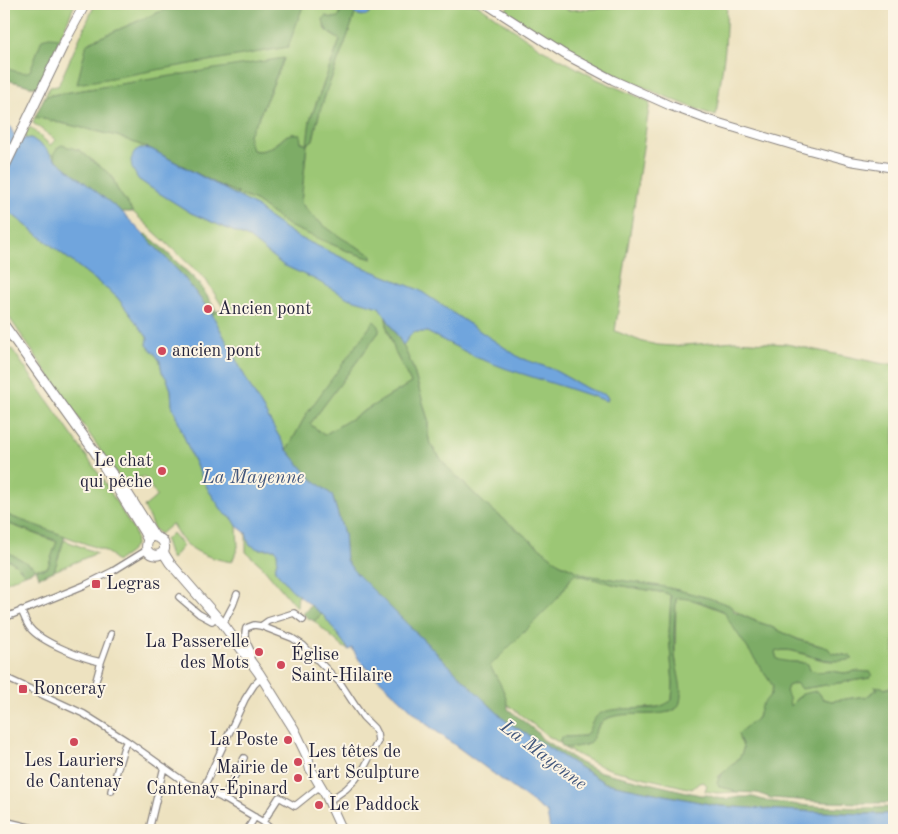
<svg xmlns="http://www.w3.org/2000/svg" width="898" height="834" font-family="'Old Standard TT',serif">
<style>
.green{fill:#9cc774;stroke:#5f7458}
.forest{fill:#7dac66;stroke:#506750}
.water{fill:#6fa5dd;stroke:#48648c}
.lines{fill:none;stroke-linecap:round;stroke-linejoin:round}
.minor-casing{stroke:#88827e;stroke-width:8}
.tertiary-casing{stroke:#88827e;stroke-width:10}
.secondary-casing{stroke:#88827e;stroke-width:11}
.minor{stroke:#fff;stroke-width:5.5}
.tertiary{stroke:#fff;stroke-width:8}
.secondary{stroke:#fff;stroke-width:9}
.poi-dot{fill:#d1495b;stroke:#fcf5e5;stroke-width:2}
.labels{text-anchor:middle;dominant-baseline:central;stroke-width:4;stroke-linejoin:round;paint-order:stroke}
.poi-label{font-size:18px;fill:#22223b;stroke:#fcf5e5;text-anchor:start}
.water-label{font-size:19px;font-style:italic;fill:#41567c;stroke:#fcf5e5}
</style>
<rect width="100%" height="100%" fill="#fcf5e5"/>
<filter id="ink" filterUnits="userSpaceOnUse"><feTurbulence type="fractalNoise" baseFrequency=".02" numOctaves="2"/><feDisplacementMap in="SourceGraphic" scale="10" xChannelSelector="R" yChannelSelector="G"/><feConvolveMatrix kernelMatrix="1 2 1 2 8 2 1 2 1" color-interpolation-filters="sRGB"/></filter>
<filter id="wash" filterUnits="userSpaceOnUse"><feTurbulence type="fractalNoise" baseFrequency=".0096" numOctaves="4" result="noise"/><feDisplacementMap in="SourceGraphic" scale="20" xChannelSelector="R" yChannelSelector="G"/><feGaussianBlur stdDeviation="1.12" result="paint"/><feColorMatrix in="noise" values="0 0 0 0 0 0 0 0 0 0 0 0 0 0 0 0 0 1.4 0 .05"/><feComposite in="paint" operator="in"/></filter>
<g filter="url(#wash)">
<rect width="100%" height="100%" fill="#ede2c0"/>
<path class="green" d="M4,4H75L38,88L4,79Z
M95,4H178L87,43L302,9V4H342L339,17L333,18L325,16L324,27L330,34L340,40L310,120L308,143L313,140C321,96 342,56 355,14L362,16L373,7L372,4H477L540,48L597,79L650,102L615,331L643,342L658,345L673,346L735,341L786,344L884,364H894V686L884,689L875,687L878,689L866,697H859L832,701L823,699L819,693L797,698L790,707L786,691L788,686L796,683L801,689L870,678L856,671L844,673L831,671L818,672L810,670L801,662H784L777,659L775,652C793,645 815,662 834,661C839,660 845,657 850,656L832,653C824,644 811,644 800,640C789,636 778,630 767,625C753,620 740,616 729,605L678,590L585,575L559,563L486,505L447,467L430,444L428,434V420L413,368L403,345L413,332H427L478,358L607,401L608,399L606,395L588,389L552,369L520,358L447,309L419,290L360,266L296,236L269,218L256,206L231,193L217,184L257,202L289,226L299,230L350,252L372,259C347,242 320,227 301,203L307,144L287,135C278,143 265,154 253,150L249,142V134L258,119L284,59L45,96L50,87L58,86Z
M509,4H562L567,10L606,8L643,4H727L725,49L716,116C679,103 644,88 609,71C573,54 538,35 506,10Z
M35,117L117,136L151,149L141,148L138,179L151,188L191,213L249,238L283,265L379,307L386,317L387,328L396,354L411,383L324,435L310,424L379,332L307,413L287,450L252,390L212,314L224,309L206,280L133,212L117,189L112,176L79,150L54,153L55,159L44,147L31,138L26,139L25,132L30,127L50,145L56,140L33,123Z
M4,208L117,297L148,338L147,345L155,354L160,361L162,372L167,379L171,390L172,405L191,455L209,491L224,513L233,519L237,526L238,547L232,562C213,559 192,553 180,537C177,533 175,528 172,524L160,534L154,529L144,507L157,496L144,477L137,478L128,485L121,480L4,310Z
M12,349L103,480L134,531C140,549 129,552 116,562L112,556L103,550L4,514V353Z
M4,522L57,542L48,567L44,569H36L27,563L4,550Z
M172,533L183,546L172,559L169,554L165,540Z
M246,533L258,549H275C280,555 276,563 275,570L291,589L298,594L297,606L296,607L262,566L246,552Z
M64,540L97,553L54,571Z
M4,557L17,565L25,574L4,583Z
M574,574L617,585L666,593L671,596L669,635L673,684L672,700L667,704L658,707L617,710L602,713L585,736L561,737L560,743L548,736L508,705L500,685L490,666L557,599Z
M676,598H688L725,612C728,619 734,625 738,632C749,651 761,668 773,686L771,694L759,712L758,718L752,723L739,739C741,743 744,745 743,750C741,759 725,771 718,777L720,787L734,790V792L717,793L705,791L707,785L703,782L699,783L692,789L612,770L596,764L564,748L586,745L604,719L621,714H650L670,712L676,709L680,702V687L675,655Z
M322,614L324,616L349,650L343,647L314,621Z"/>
<path class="forest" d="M178,4H302V9L288,47L77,84L87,43Z
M342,4H356L354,10L355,14C342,56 321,96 313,140L307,144L301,203C320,227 346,241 372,255V259L350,252L289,226L257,202L217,184L151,149L117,136L35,117L45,96L284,58L258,119L249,134V142L253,150C261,153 272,148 279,142C282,140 285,136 288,135C292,133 296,134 300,134L301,142L307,144L310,120L340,40C330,33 325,32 323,19L325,16L333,18L339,17Z
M49,37L60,38L38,88L4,79V67C12,70 21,75 30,71L42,39Z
M62,145L79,150L112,176L117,189L133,212H122L55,159L54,153L58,147Z
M146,234L157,243L199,283L217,312L212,314L182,275L143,235Z
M386,317L403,345L413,368L428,420V434L430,444L447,467L486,505L559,563L585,575L660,586L678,590L709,598L729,605L735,612L757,622L767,625L799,640L828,648L832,653L850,656L853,659C843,662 832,661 821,659C807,656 789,646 775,652L777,659C787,663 798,661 808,664L810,670L818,672L831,671L844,673L856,671L870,672L873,675L870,678L801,689L796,683L788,686L786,691L789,698L790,706L802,694L816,691L819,693L823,699L832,701L859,697H866L878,689L874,686L882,687L885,689L894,686V803H864L826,802L771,798L757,793L734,792V790L720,787L717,783C720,769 741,764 743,749C743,743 739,740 738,734L743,729L758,718L761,706L771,694L773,686L727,618L725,612C710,605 693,598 676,598C675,617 673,637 675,656C676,668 684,691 680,702C679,707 674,711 669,712C649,717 628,711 608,718C595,722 596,740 587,744C581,747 572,747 564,748L560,743L561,737L585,736C590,731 591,721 597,716C609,705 642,711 658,707C663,706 668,703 672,700L673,684L669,635L671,596L666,593L617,585L574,574L557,599L490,666C497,678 508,695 508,709L537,732L542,739L579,762L597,771L700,795H708L716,798L727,799L739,797H753L767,801L809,806L862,808L894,807V814H862L780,810L719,806L605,783L506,721L484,700L383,600L354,571L346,560L344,534L332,495L311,478L287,450L307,413L374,321L379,326V332L310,424L324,435L411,383L396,354L387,328Z
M4,514L65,536L54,571L39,577L36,569H44L48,567L57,541L4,522Z
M4,550L27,563L35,568L33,571L25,574L17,565L4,557Z
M311,605L322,614L314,621L308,618L303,614Z"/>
<path class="water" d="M356,4H372V11C367,17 362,16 355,14L354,11Z
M4,121L10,126L14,135L24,139L31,138L44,147L55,159L122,212L182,275L212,314L252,390L287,450L311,478L332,495L344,534L346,560L354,571L383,600L484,700L506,721L605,783L719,806L780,810L862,814H894V830H550L547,813L425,723L399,698L373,674L360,661L352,648L349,650L324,616L291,589L275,570C276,563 280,555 275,549H258L249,544L246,533L237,526L233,519L224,513L209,491L191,455L172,405L171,390L167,379L162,372L160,361L155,354L147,345L148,338L117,297L4,208Z
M140,148L151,149L256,206L269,218L296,236L360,266L419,290L447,309L520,358L552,369L588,389L606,395L608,399L607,401L564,387L507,369L478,358L427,332H413L403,345L386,317L379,307L348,298L314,279L283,265L249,238L191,213L151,188L138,179L132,168L131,160L135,151Z"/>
</g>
<g filter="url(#ink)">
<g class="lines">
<g class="minor-casing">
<path id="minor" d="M179,597L199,614L212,621L216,617
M21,610C24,616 26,623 30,628C41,642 84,659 101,662L111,634
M4,618L85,585L113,571L147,550
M223,624L233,605L237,594
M261,626L268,621L294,613L303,620
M250,659L252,653C248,645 243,637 246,628L254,625L261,626L292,638L303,645L341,684L356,707L363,717L374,728L377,734L378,741L364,768L355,780L346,789L329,801
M4,677L84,714L127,741L186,783L203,789L226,800L263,822L272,830
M94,688L101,662
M203,789L245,699L254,685L262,677
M111,791L124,747L127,741
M223,799L244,758
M4,821L41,830
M263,822L279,797L295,806L320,786
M149,830L164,767
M247,830L255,817"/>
</g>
<g class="tertiary-casing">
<path id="tertiary" d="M486,4L564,54L613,80L671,106L709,120L809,150L850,161L894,168"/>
</g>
<g class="secondary-casing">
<path id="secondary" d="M4,168L66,39L85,4
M4,325L95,452L128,494L155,537C159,538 163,539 164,544C169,559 140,560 148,540L144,532L95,452
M163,552L170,563L223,624L259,673L294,729L308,758L310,768L327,797L342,830"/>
</g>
<use href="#minor" class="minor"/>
<use href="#tertiary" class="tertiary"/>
<use href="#secondary" class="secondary"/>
</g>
</g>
<g class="poi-dot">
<circle cx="208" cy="309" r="5"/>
<circle cx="162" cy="351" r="5"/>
<circle cx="162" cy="471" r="5"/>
<rect x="91" y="579" width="10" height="10" rx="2.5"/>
<circle cx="259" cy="652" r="5"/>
<circle cx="281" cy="665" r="5"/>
<rect x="18" y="684" width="10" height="10" rx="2.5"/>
<circle cx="288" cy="740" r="5"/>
<circle cx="74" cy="742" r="5"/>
<circle cx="298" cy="762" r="5"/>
<circle cx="298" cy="778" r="5"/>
<circle cx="319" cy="805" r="5"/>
</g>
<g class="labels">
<g class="poi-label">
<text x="218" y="309">Ancien pont</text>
<text x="172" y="351">ancien pont</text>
<text x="152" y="461" text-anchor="end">Le chat<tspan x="152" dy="21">qui pêche</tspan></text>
<text x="106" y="584">Legras</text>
<text x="249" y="642" text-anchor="end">La Passerelle<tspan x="249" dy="21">des Mots</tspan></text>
<text x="291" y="655">Église<tspan x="291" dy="21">Saint-Hilaire</tspan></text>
<text x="33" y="689">Ronceray</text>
<text x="278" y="740" text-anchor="end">La Poste</text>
<text x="308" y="752">Les têtes de<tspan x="308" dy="21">l'art Sculpture</tspan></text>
<text x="74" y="761" text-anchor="middle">Les Lauriers<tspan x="74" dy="21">de Cantenay</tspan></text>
<text x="288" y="768" text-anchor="end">Mairie de<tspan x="288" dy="21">Cantenay-Épinard</tspan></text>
<text x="329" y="805">Le Paddock</text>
</g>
<g class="water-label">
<text x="253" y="478">La Mayenne</text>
<text transform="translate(543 756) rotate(37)">La Mayenne</text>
</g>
</g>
<rect width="898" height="834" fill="none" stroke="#fcf5e5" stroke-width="20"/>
</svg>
